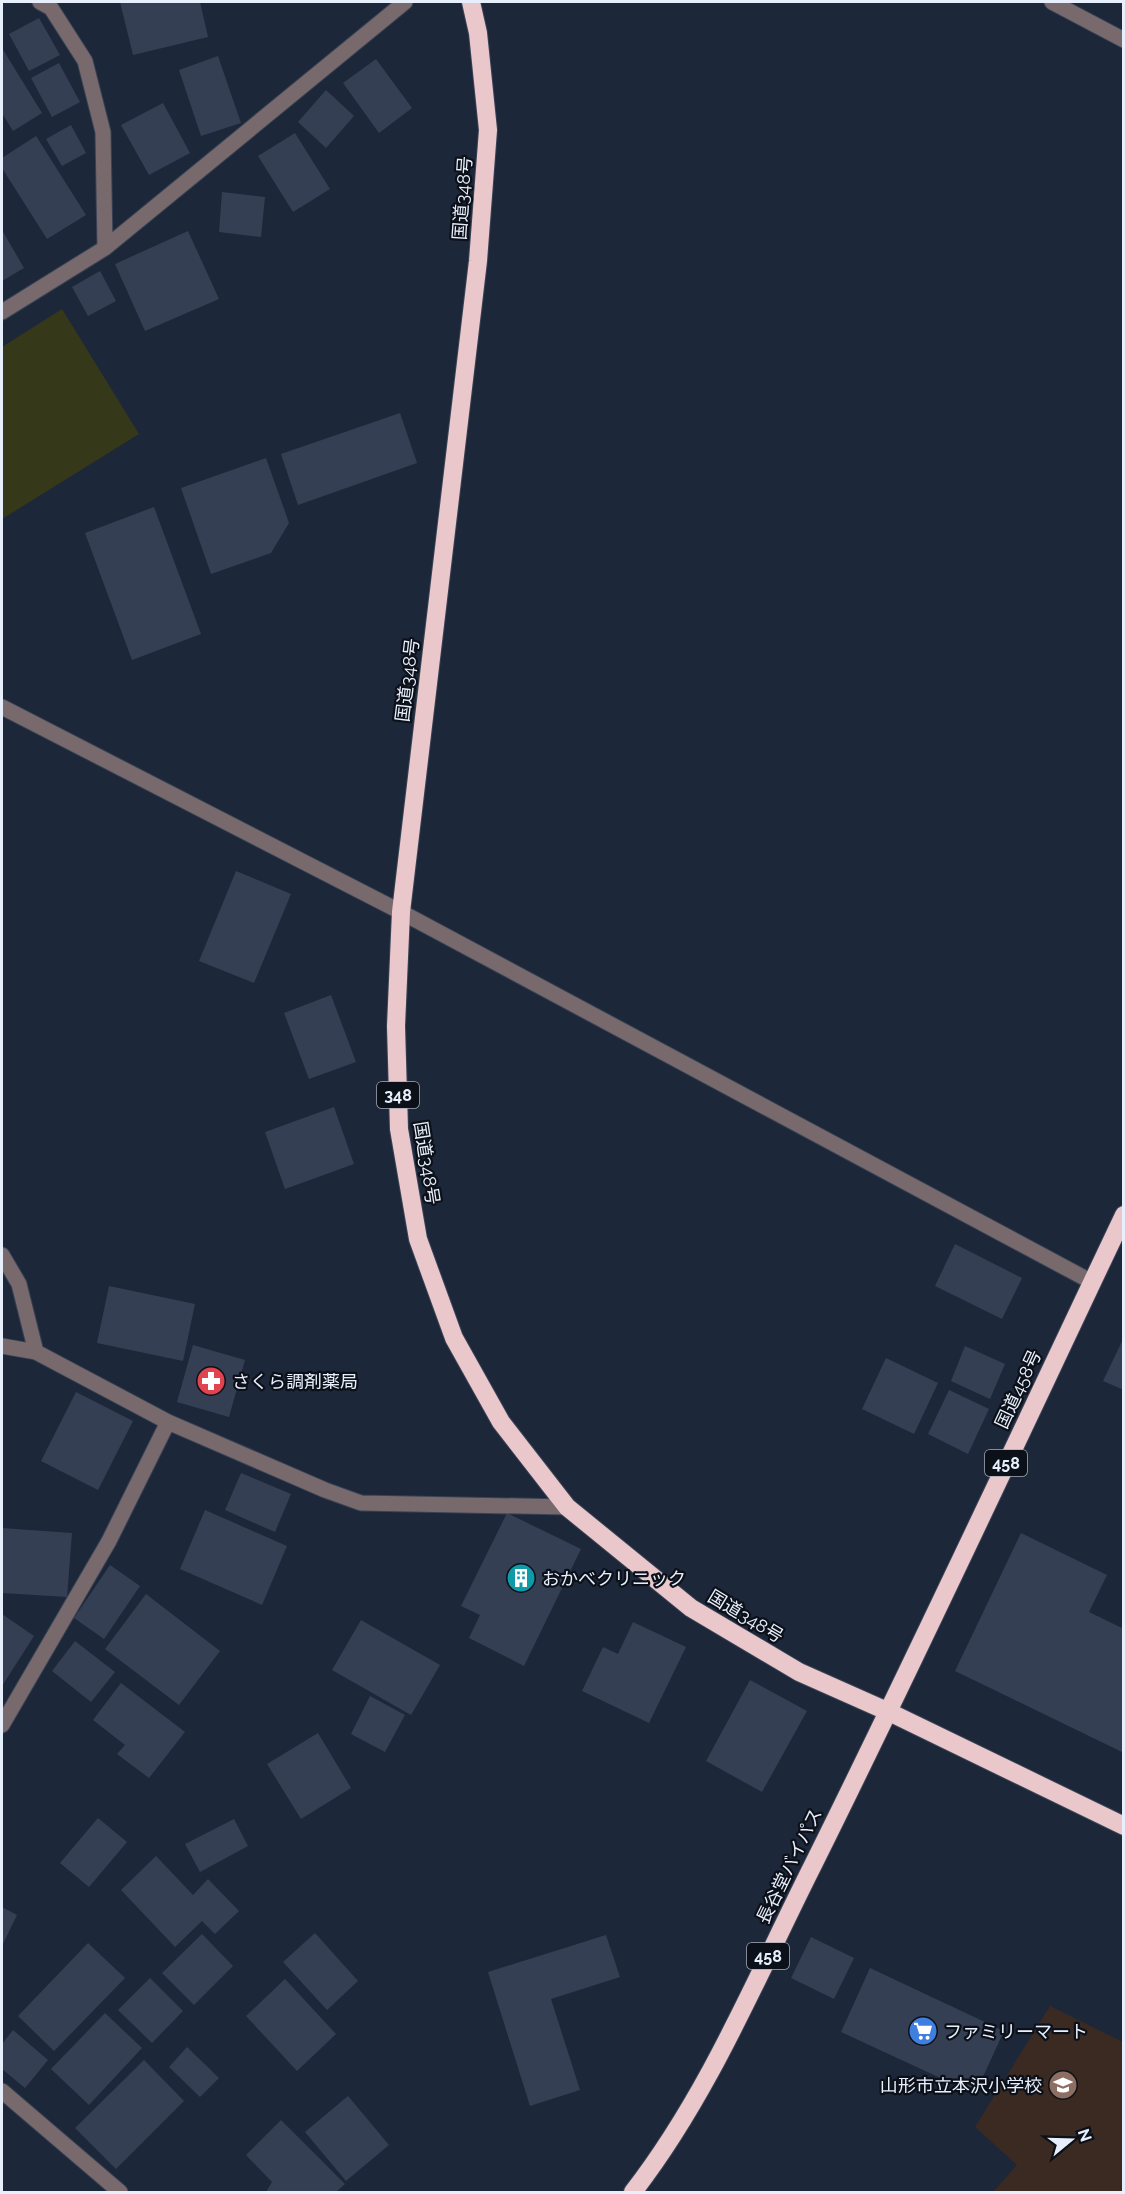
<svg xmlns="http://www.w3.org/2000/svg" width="1125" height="2194" font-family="Raleway,'Noto Sans JP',sans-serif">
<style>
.education{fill:#3b2a21}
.green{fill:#36381a}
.building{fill:#353f54}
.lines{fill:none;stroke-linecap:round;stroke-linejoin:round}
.minor-casing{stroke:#394355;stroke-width:17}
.highway-casing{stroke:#394355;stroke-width:20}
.minor{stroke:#786a6c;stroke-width:15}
.highway{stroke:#e9c7cb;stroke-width:18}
.labels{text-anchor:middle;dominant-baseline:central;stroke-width:4.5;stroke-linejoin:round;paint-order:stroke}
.shield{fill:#0c1019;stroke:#a6acb8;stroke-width:1.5}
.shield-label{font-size:16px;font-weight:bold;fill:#e8effc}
.street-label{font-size:18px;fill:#e8effc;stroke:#0c1019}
.poi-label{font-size:18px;fill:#e8effc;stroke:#0c1019;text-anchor:start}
</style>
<rect width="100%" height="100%" fill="#1d273a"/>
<path class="education" d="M1050,2006L1123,2042V2192H993L1017,2165L975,2127Z"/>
<path class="green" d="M62,309L139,434L2,519V347Z"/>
<path class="building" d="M120,2H200L208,37L133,55Z
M39,18L60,55L29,71L9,34Z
M2,48L42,113L13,131L2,113Z
M218,56L241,123L201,136L179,70Z
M376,59L412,108L379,133L343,83Z
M59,63L80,102L52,117L31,78Z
M326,90L354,116L326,148L298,122Z
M163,103L190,153L149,175L121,125Z
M71,125L86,153L62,166L46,139Z
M295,133L330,189L293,212L258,156Z
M36,136L86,215L47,239L2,168V158Z
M222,192L265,197L261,237L219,232Z
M2,230L24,268L2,281Z
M188,231L219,299L145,331L115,264Z
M100,271L116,301L88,316L72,287Z
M400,413L417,463L298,505L281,454Z
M266,458L289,523L271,553L211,574L181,488Z
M154,507L201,634L132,660L85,533Z
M236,871L291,894L254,983L199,961Z
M331,995L356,1062L309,1079L284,1013Z
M334,1107L354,1164L285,1189L265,1132Z
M955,1244L1022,1278L1002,1319L935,1286Z
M109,1286L195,1304L183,1361L97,1343Z
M1124,1337V1390L1103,1381Z
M193,1345L245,1360L229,1417L177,1402Z
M965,1346L1005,1364L990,1399L951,1381Z
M886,1358L938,1383L914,1434L862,1409Z
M949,1390L989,1409L968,1454L928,1434Z
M76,1392L133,1421L98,1490L41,1461Z
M241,1473L291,1494L275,1532L225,1510Z
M205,1510L287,1546L262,1605L180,1569Z
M507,1513L581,1549L524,1666L469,1638L480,1615L461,1606Z
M2,1528L72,1533L67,1597L2,1593Z
M1021,1533L1107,1575L1089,1612L1124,1629V1753L955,1671Z
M110,1565L140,1586L104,1639L74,1618Z
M146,1594L220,1651L179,1705L105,1649Z
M2,1614L34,1636L2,1686Z
M361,1620L440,1665L411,1715L332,1670Z
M633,1622L686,1647L649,1723L582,1691L603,1647L618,1654Z
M75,1641L115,1672L91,1702L52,1671Z
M750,1680L807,1711L762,1792L706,1761Z
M121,1683L185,1732L149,1778L117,1754L125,1745L93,1720Z
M370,1696L405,1715L385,1752L351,1734Z
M318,1733L351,1788L301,1819L267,1764Z
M98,1818L127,1842L89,1887L60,1863Z
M234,1819L248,1846L200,1872L185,1844Z
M156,1856L193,1895L208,1879L239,1911L215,1934L202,1921L175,1947L121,1890Z
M2,1907L17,1915L2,1946Z
M315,1933L358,1981L327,2010L283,1962Z
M202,1934L233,1966L194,2005L162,1973Z
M606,1935L620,1977L551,1999L580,2090L530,2106L488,1972Z
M811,1937L854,1958L834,1999L791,1978Z
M88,1943L125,1978L54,2051L18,2016Z
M870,1968L1004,2031L975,2094L841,2032Z
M150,1978L183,2011L152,2043L118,2010Z
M285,1979L336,2034L297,2071L246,2016Z
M105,2013L142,2048L89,2105L51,2069Z
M13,2030L48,2060L25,2088L2,2069V2044Z
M187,2047L219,2078L200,2097L169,2067Z
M144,2060L184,2101L116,2169L75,2128Z
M348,2096L389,2145L346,2181L305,2132Z
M281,2120L345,2184L336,2192H266L272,2182L246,2155Z"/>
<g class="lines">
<g class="minor-casing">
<path id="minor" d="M40,2L51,8L85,61L103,132L105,248
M1052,2L1124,40
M2,312L105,248L405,2
M2,707L401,912L1092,1282
M2,1255L19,1284L36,1352
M2,1346L36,1352L168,1422L325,1490L361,1503L567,1507
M2,1725L109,1541L168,1422
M2,2091L120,2192"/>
</g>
<g class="highway-casing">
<path id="highway" d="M471,2L478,33L488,130L478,261L401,912L396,1026L399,1129L418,1239L454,1338L501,1422L567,1507L691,1608L799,1672L889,1712L1124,1826
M633,2192C709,2094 757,1976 813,1865C920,1650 1021,1432 1124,1215"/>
</g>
<use href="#minor" class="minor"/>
<use href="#highway" class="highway"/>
</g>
<defs>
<g id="pharmacy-disc" transform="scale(1.5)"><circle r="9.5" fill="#e0444e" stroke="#0c1019"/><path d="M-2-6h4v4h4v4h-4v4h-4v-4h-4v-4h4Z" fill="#fff"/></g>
<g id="building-disc" transform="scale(1.5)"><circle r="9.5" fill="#0f9aa8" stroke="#0c1019"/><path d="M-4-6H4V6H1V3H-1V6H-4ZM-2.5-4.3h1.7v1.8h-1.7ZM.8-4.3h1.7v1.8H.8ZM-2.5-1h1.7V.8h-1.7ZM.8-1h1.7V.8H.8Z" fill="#fff"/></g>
<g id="supermarket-disc" transform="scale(1.5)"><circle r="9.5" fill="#3f7fe0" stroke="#0c1019"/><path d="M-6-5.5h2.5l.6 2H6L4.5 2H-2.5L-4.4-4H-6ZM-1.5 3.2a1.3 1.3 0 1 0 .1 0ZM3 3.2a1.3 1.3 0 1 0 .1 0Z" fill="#fff"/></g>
<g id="school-disc" transform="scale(1.5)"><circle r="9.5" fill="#8d6e63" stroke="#0c1019"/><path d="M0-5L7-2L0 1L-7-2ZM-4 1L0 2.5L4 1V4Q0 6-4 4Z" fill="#fff"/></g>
</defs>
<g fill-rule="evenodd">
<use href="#pharmacy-disc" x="211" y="1381"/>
<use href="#building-disc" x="521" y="1578"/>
<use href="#supermarket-disc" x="923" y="2031"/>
<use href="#school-disc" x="1063" y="2085"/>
</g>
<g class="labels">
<g class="shield">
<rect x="377" y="1082" width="42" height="26" rx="4.5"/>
<rect x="985" y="1450" width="42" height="26" rx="4.5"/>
<rect x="747" y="1943" width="42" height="26" rx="4.5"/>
</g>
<g class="shield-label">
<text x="398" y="1095">348</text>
<text x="1006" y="1463">458</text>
<text x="768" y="1956">458</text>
</g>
<g class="street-label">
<text transform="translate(462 198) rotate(-86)">国道348号</text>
<text transform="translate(407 680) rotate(-83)">国道348号</text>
<text transform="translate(427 1163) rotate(81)">国道348号</text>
<text transform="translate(1018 1389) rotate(-65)">国道458号</text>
<text transform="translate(746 1616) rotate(31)">国道348号</text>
<text transform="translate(789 1866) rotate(-64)">長谷堂バイパス</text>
</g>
<g class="poi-label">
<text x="232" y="1381">さくら調剤薬局</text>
<text x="542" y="1578">おかべクリニック</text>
<text x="944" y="2031">ファミリーマート</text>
<text x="1042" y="2085" text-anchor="end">山形市立本沢小学校</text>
</g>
</g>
<rect width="1125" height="2194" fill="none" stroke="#e8effc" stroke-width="6"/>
<g transform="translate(1071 2140) rotate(71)" stroke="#0c1019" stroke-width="4.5" paint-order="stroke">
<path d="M0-4.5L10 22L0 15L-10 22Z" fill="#e8effc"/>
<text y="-9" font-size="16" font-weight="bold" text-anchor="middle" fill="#e8effc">N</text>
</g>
</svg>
